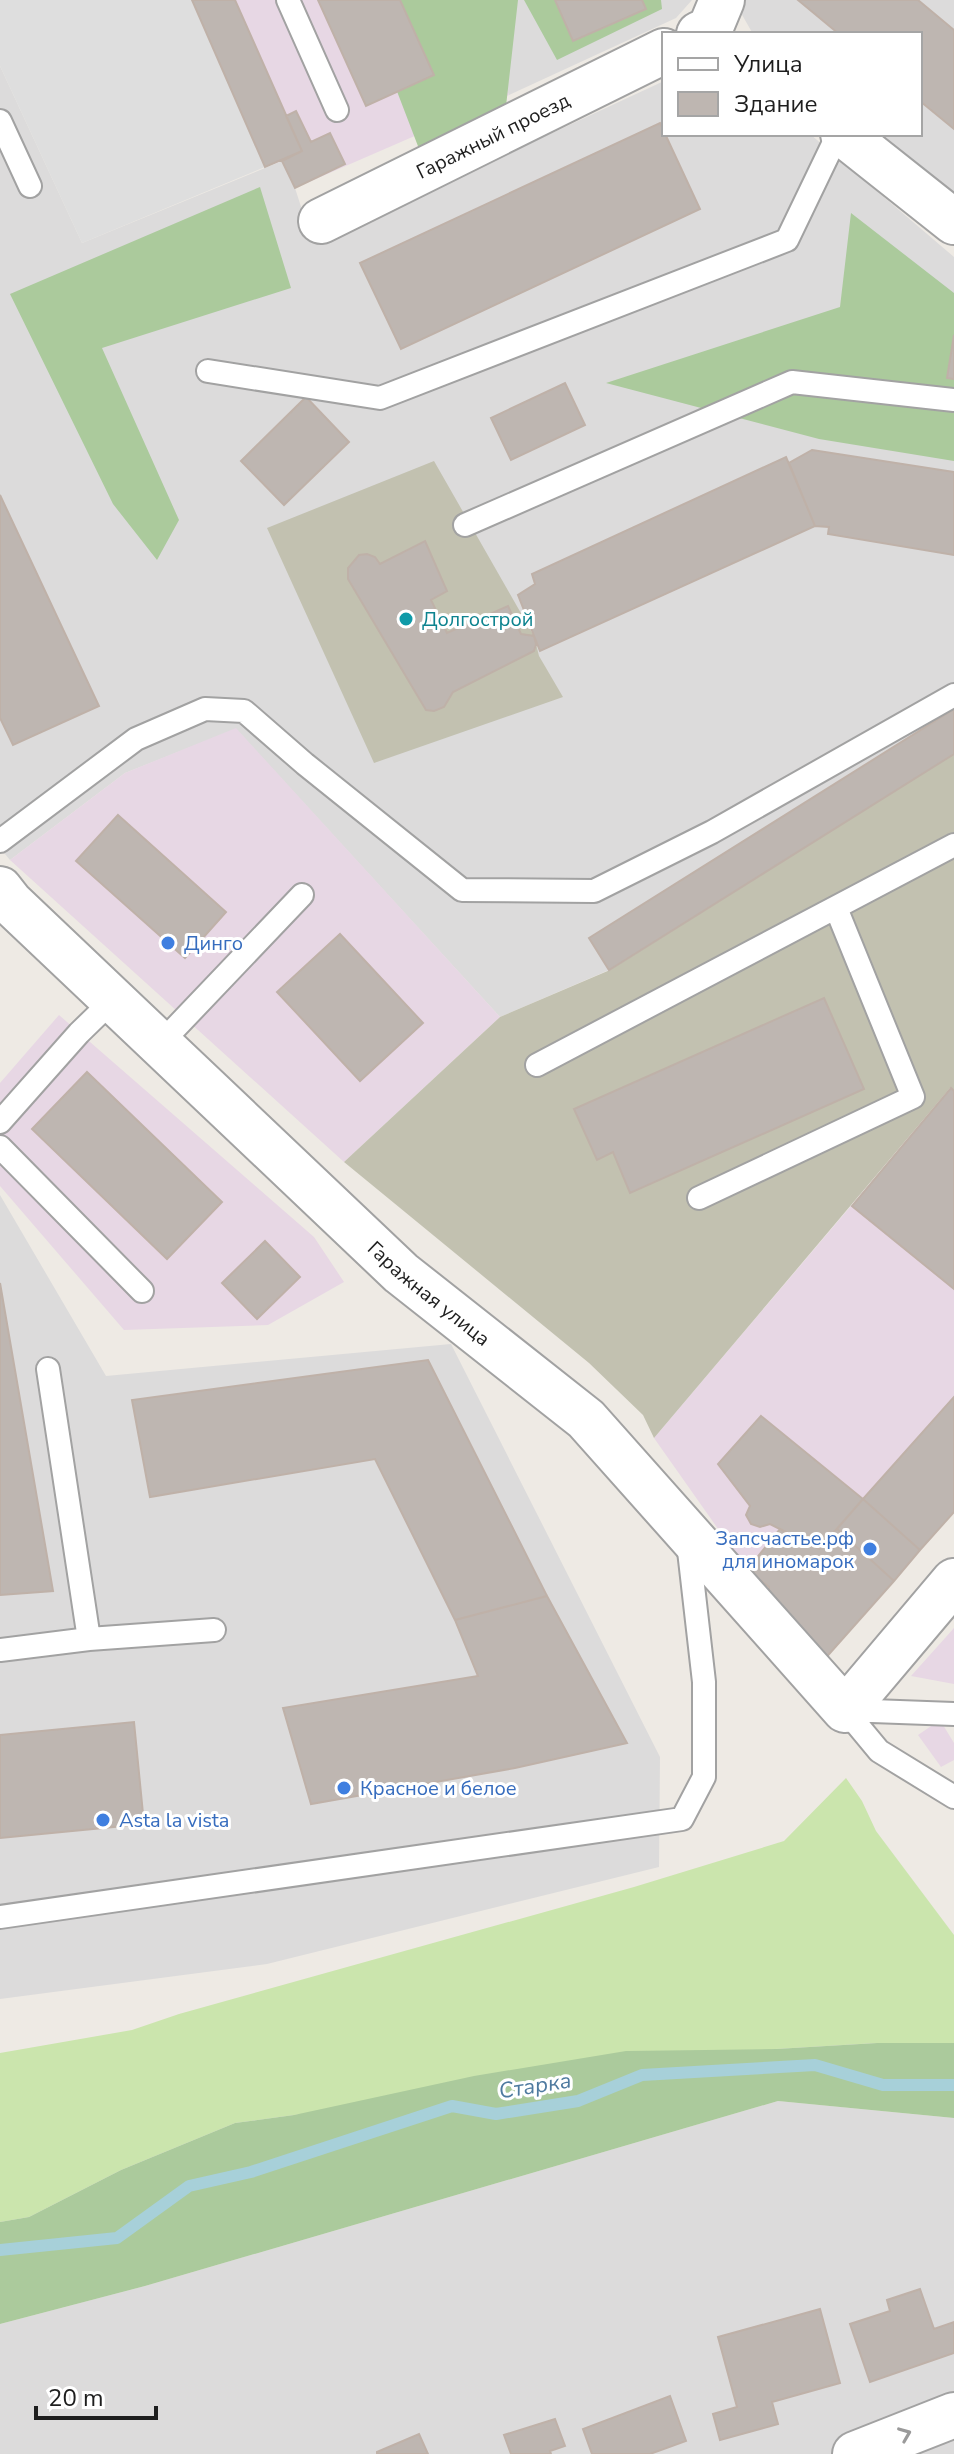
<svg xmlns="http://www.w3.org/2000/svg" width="954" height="2454" font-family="'Nunito Sans',sans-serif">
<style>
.residential{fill:#dcdbdb}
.industrial{fill:#e7d7e4}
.construction{fill:#c2c1b0}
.grass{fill:#cbe5ad}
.forest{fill:#abca9c}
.parking{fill:#dedede}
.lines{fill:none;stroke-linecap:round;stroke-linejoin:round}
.stream{stroke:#a7d0d9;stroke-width:12}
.building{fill:#beb6b1;stroke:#bfb1a8;stroke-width:2}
.lane-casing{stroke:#a2a2a2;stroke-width:26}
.street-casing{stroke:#a2a2a2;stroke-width:48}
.lane{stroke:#fff;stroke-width:22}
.street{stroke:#fff;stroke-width:44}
.oneway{stroke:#9a9a9a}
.culture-dot{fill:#0f9aa8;stroke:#fff;stroke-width:3}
.shop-dot{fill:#3f7fe0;stroke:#fff;stroke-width:3}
.labels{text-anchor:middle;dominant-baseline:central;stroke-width:6;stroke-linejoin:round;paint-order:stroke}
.street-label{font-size:20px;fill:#1e1e1e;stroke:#fff}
.culture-label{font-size:20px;fill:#0d838f;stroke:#fff;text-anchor:start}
.shop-label{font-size:20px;fill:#366cbe;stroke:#fff;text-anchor:start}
.water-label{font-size:22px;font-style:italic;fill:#4e7a9f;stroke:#fff}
</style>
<rect width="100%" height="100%" fill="#eeeae4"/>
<path class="residential" d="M463,0H692L676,18L509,95Z
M745,0H954V206L866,134H920V34H753L741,13Z
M0,66L82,243L282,161L295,188L313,244L664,81V134H810L954,257V754L609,970L500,1017L236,729L125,773L10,860L0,848Z
M0,1195L106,1376L451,1344L660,1757L659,1867L267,1964L0,1999Z
M778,2101L954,2118V2454H0V2324L145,2286Z"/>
<path class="industrial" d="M192,0H463L509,95L295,188L282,161L265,167Z
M236,728L500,1017L344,1162L10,860L125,773Z
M59,1015L314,1237L344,1282L268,1325L124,1330L0,1186V1083Z
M951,1088L954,1091V1512L822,1662L769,1587L747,1570L654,1438Z
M954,1628V1684L911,1676Z
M940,1720L954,1743V1760L941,1767L918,1735Z"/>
<path class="construction" d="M434,461L534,636L539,656L563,697L374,763L267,528Z
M954,754V1091L950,1088L654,1438L643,1415L589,1363L344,1162L500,1017L610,970Z"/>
<path class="grass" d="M846,1778L862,1801L876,1831L954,1935V2043H877L776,2049L235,2123L121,2170L29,2217L0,2222V2053L132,2030L179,2014L634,1887L784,1841Z"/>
<path class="forest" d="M362,0H518L505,115L421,154Z
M524,0H661L662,9L557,60Z
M260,187L291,288L102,348L179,520L157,560L113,504L10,294Z
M851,213L954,293V461L819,439L606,383L840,307Z
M877,2043H954V2118L778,2101L145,2286L0,2324V2222L29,2217L121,2170L235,2123L294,2115L474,2076L626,2051L776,2049Z"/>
<path class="parking" d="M0,0H192L265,167L82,243L0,66Z"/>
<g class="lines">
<path class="stream" d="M0,2250L117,2238L189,2186L251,2172L452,2106L496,2114L578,2101L642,2075L815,2065L883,2085H954"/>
</g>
<path class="building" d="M192,0H235L302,151L265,167Z
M318,0H400L434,75L366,106Z
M555,0H642L646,9L573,41Z
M798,0H918L954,30V129L920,101V34H839Z
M296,111L311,142L330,133L345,164L295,188L282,161L302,151L286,116Z
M660,123L700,209L401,349L360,263Z
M954,335V379L947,378Z
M565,383L585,425L511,460L491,418Z
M306,397L349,442L284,505L241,461Z
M812,450L954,472V555L828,534L829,527L815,526L789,463Z
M786,457L815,526L540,651L518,595L535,584L532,574Z
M0,495L99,706L13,745L0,718Z
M425,541L447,591L431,600L447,633L508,606L521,634L534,636L536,644L534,651L453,692L444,707L434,711L426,710L348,579V568L359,555L367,554L375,557L380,564Z
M954,709V754L609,970L589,938Z
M118,815L226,912L185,958L76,861Z
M340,934L423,1023L360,1081L277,992Z
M824,998L864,1089L630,1193L613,1152L597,1160L574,1109Z
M87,1072L222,1202L167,1259L32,1129Z
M951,1088L954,1091V1289L852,1206Z
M265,1241L300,1277L257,1319L222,1283Z
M0,1283L53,1591L0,1595Z
M428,1360L547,1596L455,1620L375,1459L150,1497L132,1400Z
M954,1397V1512L920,1550L863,1499Z
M761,1416L863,1499L819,1549L770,1524L760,1527L751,1524L746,1515L750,1506L718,1464Z
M863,1499L920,1550L894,1581L837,1529Z
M780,1529L819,1549L837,1529L894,1581L822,1662L769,1617V1587L747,1570Z
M547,1596L627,1743L515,1768L311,1804L283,1708L478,1676L455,1620Z
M134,1722L144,1824L0,1838V1735Z
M920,2289L934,2329L954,2322V2353L870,2382L850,2324L890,2311L887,2300Z
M820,2309L840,2383L772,2402L778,2424L720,2440L713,2414L737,2407L718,2337Z
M670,2396L686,2441L650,2454H592L583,2429Z
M555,2419L565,2446L550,2451L551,2454H511L504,2435Z
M419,2434L428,2454H377V2452Z"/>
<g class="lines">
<g class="lane-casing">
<path id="lane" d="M288,0L337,110
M0,121L30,186
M208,371L380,398L787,240L838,134
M465,525L792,382L954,400
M0,841L136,739L205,709L244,711L305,764L462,890L594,891L712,832L954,695
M160,1044L302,895
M537,1065L954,845
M0,1122L79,1033L113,1000
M0,1147L142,1291
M699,1198L913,1097L836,908
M89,1639L214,1630
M0,1650L89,1639L48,1369
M845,1710L879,1751L954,1797
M845,1710L954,1714
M0,1917L682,1819L704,1777V1682L688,1542"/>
</g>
<g class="street-casing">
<g id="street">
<path d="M699,34L710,29L722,0"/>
<path d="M843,134L954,222"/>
<path id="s1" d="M321,221L664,51"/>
<path id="s2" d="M0,889L11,903L401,1273L586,1419L845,1710L954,1581"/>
<path d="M855,2454L954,2415"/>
</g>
</g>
<use href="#lane" class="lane"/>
<use href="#street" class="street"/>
</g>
<defs><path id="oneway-chevron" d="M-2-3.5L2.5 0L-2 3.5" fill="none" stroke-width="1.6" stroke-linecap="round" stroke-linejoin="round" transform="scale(2)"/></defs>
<use class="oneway" href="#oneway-chevron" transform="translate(905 2434) rotate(-22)"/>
<circle class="culture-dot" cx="406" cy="619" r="8"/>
<g class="shop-dot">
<circle cx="168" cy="943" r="8"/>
<circle cx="870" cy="1549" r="8"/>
<circle cx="344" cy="1788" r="8"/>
<circle cx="103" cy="1820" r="8"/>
</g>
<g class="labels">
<g class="street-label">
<text stroke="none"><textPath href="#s1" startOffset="192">Гаражный проезд</textPath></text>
<text stroke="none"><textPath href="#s2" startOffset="590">Гаражная улица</textPath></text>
</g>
<g class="culture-label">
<text x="422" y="619">Долгострой</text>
</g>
<g class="shop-label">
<text x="184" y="943">Динго</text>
<text x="854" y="1538" text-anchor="end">Запсчастье.рф<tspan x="854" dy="23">для иномарок</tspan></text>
<text x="360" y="1788">Красное и белое</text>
<text x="119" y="1820">Asta la vista</text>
</g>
<g class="water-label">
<text transform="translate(535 2086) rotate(-9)">Старка</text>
</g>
</g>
<rect x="662" y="32" width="260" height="104" fill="#ffffff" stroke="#a5a5a5" stroke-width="2"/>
<rect x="678" y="58" width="40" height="12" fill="#ffffff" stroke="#a5a5a5" stroke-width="2"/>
<text x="734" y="72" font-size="24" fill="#1e1e1e">Улица</text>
<rect x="678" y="92" width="40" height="24" fill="#beb6b1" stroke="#a5a5a5" stroke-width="2"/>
<text x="734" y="112" font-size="24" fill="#1e1e1e">Здание</text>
<path d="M36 2406v12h120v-12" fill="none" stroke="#1e1e1e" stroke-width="4"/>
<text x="48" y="2406" font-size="24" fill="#1e1e1e" stroke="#ffffff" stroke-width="6" paint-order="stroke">20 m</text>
</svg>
